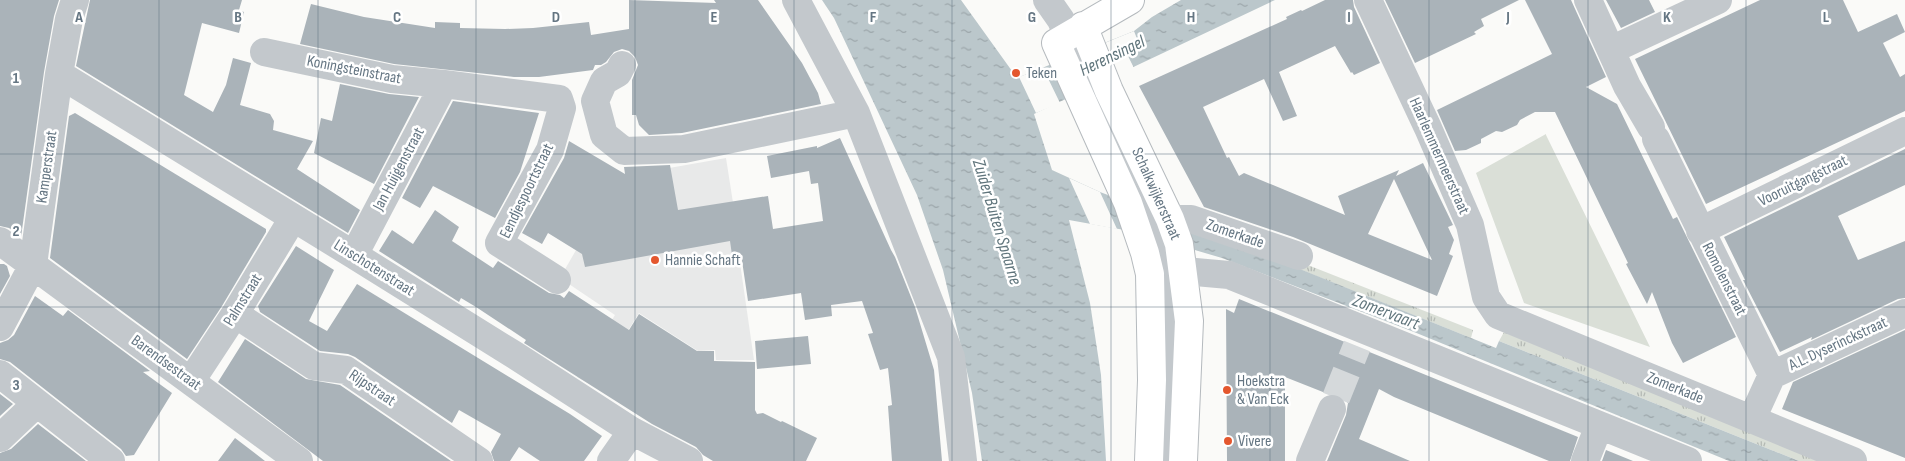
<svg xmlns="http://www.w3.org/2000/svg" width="1905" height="461" font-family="'Sofia Sans Condensed',sans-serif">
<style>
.built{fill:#e8e9e9}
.grass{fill:url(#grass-tufts)}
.park{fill:#dadfd7}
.water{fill:url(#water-ripples)}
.pier{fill:#fafaf8}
.building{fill:#aab3b9;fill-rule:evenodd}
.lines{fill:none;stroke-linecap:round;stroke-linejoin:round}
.minor-tunnel{stroke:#d5d9db;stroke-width:28;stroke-dasharray:28 14;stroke-linecap:butt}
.major-casing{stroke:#b5babe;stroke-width:30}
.minor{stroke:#c3c8cc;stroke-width:28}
.major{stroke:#fff;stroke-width:28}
.grid{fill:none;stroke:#657683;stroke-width:1;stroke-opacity:0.55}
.poi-dot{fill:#e4572e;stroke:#fff;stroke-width:2}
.labels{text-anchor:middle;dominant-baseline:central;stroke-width:5;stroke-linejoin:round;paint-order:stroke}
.street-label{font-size:16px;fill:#657683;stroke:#fff}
.poi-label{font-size:16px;fill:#657683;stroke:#fff;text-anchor:start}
.water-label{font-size:18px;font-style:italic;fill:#60757c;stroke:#fff}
.grid-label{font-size:16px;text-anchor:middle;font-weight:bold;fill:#657683;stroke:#fff;stroke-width:5;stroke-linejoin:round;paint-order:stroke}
</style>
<defs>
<pattern id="grass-tufts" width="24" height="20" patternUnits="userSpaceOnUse" patternTransform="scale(1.25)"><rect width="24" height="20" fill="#dadfd7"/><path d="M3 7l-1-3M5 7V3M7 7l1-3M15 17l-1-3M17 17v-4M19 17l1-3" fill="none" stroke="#b4b9b4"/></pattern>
<pattern id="water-ripples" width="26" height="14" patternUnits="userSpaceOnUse" patternTransform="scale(1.25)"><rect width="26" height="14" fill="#bbc7cb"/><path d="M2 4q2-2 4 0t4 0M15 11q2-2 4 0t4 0" fill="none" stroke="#9ca6aa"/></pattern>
</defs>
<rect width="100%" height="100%" fill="#fafaf8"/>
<path class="built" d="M726,158L739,241L737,242L754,360H716L715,350L698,351L639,313L593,386L577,377L615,315L560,278L618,177Z"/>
<path class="grass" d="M1295,260L1473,330L1471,338L1289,265Z
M1504,332L1827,461H1799L1499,341Z"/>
<path class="park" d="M1546,134V135L1650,347L1524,303L1476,173Z"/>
<path class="water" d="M822,0H961L1017,78L1134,31L1152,17L1181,0H1275L1034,114L1052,170L1100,192L1245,247L1496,348L1499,341L1799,461H1729L1414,332L1222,258L1130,231L1069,220L1090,303L1101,375L1106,461H982L972,393L943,270L917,195L834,18Z"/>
<path class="pier" d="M1134,31L1139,44L1128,56L1134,68L1067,100L1051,65Z
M1043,68L1060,103L1036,113L1019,77Z
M1069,178L1100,192L1117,229L1090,224Z"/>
<path class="building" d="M0,0H59L54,16L44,72L21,237L9,228L0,226Z
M90,0H242L239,10L244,12L239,33L202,23L184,95L213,112L226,85L233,58L251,63L240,105L270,114L274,121L273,130L313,141L297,169L360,210L348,233L76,66Z
M629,0L716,3L714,0H758L802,63L818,93L821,104L682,133L649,135L639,125L636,115H632V80L638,65L635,57L629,51L622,49L614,52L606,62L601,65H595L593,70L539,77H514L394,64L300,44L311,4L364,17L435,28V22L460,23V28L505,29L533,28L589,22L591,35L629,29Z
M1325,0H1353L1354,7L1380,63L1354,75L1352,72L1351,73L1335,46L1279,72L1297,116L1283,121L1264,79L1203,107L1227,158L1229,157L1239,176L1244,173L1345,215L1338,196L1399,170L1396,176L1423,163L1453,225L1448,227L1454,240L1449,254L1453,256L1437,296L1293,237L1204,207L1139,86L1287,19L1286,17L1301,10L1302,11ZM1394,179L1424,243L1432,260L1368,234Z
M1385,0H1519L1481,19L1484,26L1474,32L1476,34L1415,63Z
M1525,0H1571L1606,77L1586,87L1617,104L1673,219L1677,217L1736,337L1683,363L1672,343L1652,292L1647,304L1626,264L1628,263L1555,112H1535L1520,120L1517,125L1502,132L1496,131L1481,139V143L1466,150L1455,151L1437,110L1552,54Z
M1606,0H1649L1655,12L1621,28Z
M1760,0H1843L1858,32L1897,14L1905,32L1883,43L1900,77L1905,74V111L1706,204L1635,59Z
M340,84L389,94L419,97L374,184L314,153L321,118L332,121Z
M453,101L539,113L520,172L495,218L433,186L420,208L402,198Z
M75,113L266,229V232L222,306L187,359L50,258L69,116Z
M840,138L891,250L895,257L915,307L934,370L942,461H892L888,406L892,405L888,368L880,370L868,334L873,333L862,301L831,305L832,316L805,320L801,293L748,301L741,254L732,255L730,241L585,267L582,254L548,233L542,244L522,233L564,158L569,141L625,174L624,167L670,165L678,210L768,196L773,229L823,221L818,183L811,184L809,171L771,178L767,156L817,146V148Z
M1905,149V185L1838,216L1858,260L1905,241V298L1898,299L1811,340L1812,337L1780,352L1743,280H1745L1724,237Z
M435,210L459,227L452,241L493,268L498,261L549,293L560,295L564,298L569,291L629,330L639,314L697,351H714V361L755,362V410L757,414L763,413L781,422L782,421L817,438L806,461H713L703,455L696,447L652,424L524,343L526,340L476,307L461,298L459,302L379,251L392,230L413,244Z
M296,246L334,270L309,321L327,331L357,284L570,414L602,436L584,461H540L519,447L510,461H494L491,452L501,434L459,410L452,423L355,357L348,354L320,351L260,312L258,306Z
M0,264H4L7,266L10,276L0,294Z
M35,296L63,316L68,310L150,371L143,372L172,393L134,455L126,456L121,449L10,362L0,359V343L8,340L14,335Z
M1239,299L1578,437L1570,461H1549L1394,397L1379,389L1359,439L1410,461H1327L1346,415L1348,403L1338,394H1328L1285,377V461H1227L1226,309L1234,313Z
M1905,330V458L1782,409L1793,382Z
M808,336L811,364L757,369L755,341Z
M245,339L306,379L340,385L451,461H323L218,382Z
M0,394L13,404L0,416Z
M38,424L86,461H0V453L11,449Z
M235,438L265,461H218Z
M1606,450L1633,461H1602Z"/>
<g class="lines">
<path class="minor-tunnel" d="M1336,398L1357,346"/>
<g class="major-casing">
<path id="major" d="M1130,0L1056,43L1128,203L1145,253L1150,274L1152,380L1149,461
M1083,26L1109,91L1170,219L1179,244L1189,321L1183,461"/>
</g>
<path class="minor" d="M796,0L856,113L951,357L963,461
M1047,0L1061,20L1091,88L1105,114L1147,210L1162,255L1167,286L1169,380L1167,461
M1368,0L1428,128L1470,225L1486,297L1498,315L1853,461
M1588,0L1627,86L1651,127
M1611,50L1718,0
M264,52L392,79L444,84L559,99L562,108L550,150L499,243L557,280
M622,65L618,73L604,81L595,101L604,135L624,151L684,149L856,113
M59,74L354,255L513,354L632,431L689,461
M1656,139L1772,375
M1170,219H1191L1299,256
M1700,231L1905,131
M0,241L299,461
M354,255L444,84
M1184,271L1229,275L1688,461
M235,314L314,366L346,370L479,461
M0,327L33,265L59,74L69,19L75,0
M0,374L111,461
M1772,375L1905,313
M191,381L235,314L293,218
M1752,419L1772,375
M0,438L37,403
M611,461L632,431
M1310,461L1332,409
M1585,461L1599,426"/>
<use href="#major" class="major"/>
</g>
<path class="grid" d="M159,0V461M318,0V461M476,0V461M635,0V461M794,0V461M952,0V461M1111,0V461M1270,0V461M1429,0V461M1588,0V461M1746,0V461M0,154H1905M0,307H1905"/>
<g class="poi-dot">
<circle cx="1016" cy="73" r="5"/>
<circle cx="655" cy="260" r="5"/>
<circle cx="1227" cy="390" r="5"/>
<circle cx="1228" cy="441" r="5"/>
</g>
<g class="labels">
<g class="street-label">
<text transform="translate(354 70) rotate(11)">Koningsteinstraat</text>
<text transform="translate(1439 156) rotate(66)">Haarlemmermeerstraat</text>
<text transform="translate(47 167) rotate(-82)">Kamperstraat</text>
<text transform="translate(399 169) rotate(-62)">Jan Huijgenstraat</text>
<text transform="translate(1803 181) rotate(-26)">Vooruitgangstraat</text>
<text transform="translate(527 191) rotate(-64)">Eendjespoortstraat</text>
<text transform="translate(1156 194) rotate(66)">Schalkwijkerstraat</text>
<text transform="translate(1235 234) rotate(19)">Zomerkade</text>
<text transform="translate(374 268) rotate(32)">Linschotenstraat</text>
<text transform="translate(1724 279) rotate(63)">Romolenstraat</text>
<text transform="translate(243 300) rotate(-58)">Palmstraat</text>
<text transform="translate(1838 344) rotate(-25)">A.L. Dyserinckstraat</text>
<text transform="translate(166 363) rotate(36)">Barendsestraat</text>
<text transform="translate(372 388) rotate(34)">Rijpstraat</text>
<text transform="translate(1675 388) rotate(22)">Zomerkade</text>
</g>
<g class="poi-label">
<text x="1026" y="73">Teken</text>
<text x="665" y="260">Hannie Schaft</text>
<text x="1237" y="381">Hoekstra<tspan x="1237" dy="18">&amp; Van Eck</tspan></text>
<text x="1238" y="441">Vivere</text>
</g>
<g class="water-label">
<text transform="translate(1112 56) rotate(-26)">Herensingel</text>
<text transform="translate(997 222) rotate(73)">Zuider Buiten Spaarne</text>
<text transform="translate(1386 312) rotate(21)">Zomervaart</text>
</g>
</g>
<g class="grid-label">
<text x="79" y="22">A</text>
<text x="238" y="22">B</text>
<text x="397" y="22">C</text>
<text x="556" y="22">D</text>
<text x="714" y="22">E</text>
<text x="873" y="22">F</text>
<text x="1032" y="22">G</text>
<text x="1191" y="22">H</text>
<text x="1349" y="22">I</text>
<text x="1508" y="22">J</text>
<text x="1667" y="22">K</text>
<text x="1826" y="22">L</text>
<text x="16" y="83">1</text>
<text x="16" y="236">2</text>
<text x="16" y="390">3</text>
</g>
</svg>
